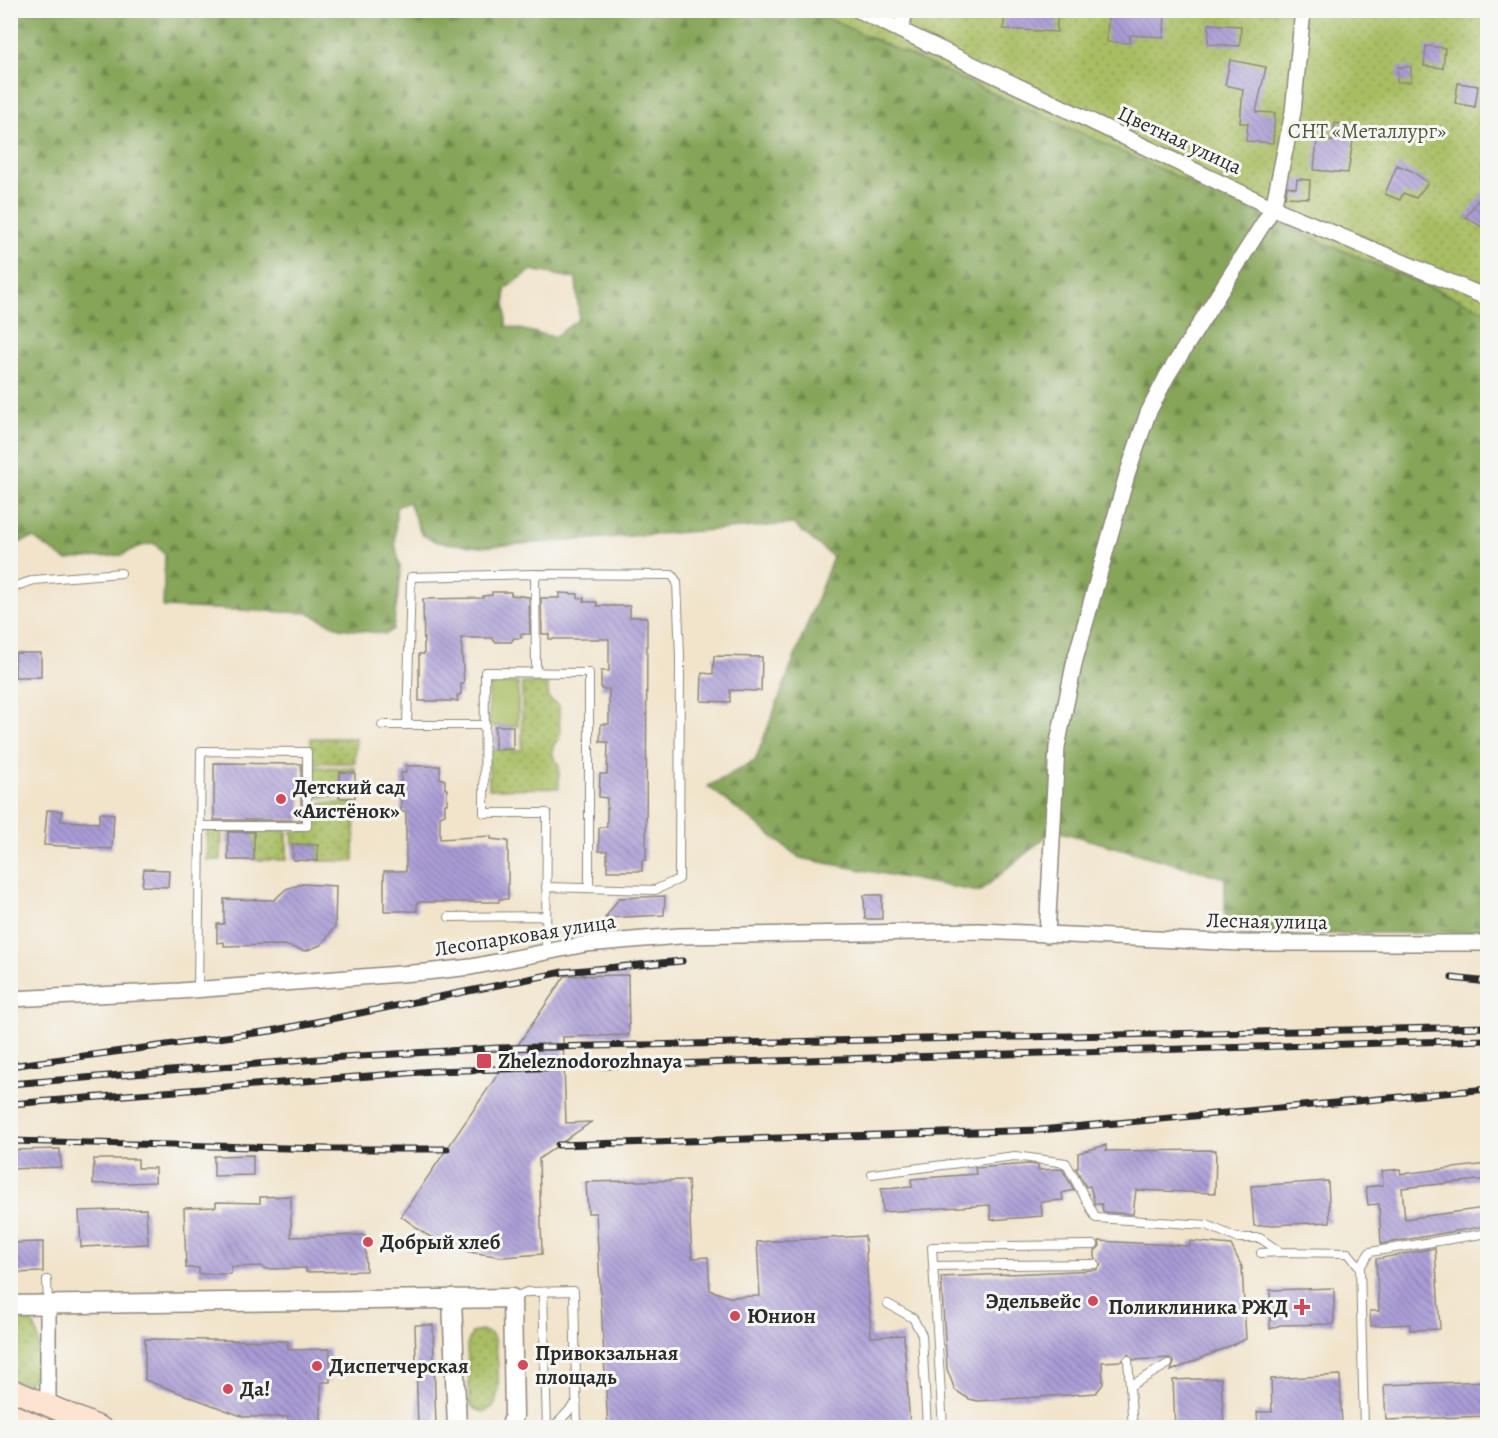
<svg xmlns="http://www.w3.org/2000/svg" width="1498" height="1438" font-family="Alegreya,serif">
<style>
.green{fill:url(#green-dots);stroke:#6a7447;stroke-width:1.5}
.forest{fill:url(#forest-firs);stroke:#586842;stroke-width:1.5;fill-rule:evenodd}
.pitch{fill:#a9be63;stroke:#6a7447;stroke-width:1.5}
.building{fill:url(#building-back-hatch)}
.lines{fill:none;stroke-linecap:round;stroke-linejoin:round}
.service-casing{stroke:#8e887b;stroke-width:10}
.minor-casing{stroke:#8e887b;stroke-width:18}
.tertiary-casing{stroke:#8e887b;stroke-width:21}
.secondary-casing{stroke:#8e887b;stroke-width:24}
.service{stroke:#fff;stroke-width:8}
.minor{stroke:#fff;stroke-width:15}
.tertiary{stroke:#fff;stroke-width:18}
.secondary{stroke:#fde4d1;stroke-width:21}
.rail-casing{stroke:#2b2b2b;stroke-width:7}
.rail{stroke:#f6f6f2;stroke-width:4.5;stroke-dasharray:14;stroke-linecap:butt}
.poi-dot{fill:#d1495b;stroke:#f6f6f2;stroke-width:2}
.labels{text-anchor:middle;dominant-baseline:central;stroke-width:6;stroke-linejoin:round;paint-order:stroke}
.park-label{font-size:21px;fill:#51573c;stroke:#f6f6f2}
.street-label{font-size:21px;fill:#2b2b2b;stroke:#f6f6f2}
.poi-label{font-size:21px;font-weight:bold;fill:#2b2b2b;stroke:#f6f6f2;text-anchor:start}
</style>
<defs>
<pattern id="green-dots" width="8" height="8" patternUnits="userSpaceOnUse" patternTransform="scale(1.5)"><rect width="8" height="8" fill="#a9be63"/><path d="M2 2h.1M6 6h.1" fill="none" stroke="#8a9b52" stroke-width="1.8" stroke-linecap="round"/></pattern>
<pattern id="forest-firs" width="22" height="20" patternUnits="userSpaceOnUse" patternTransform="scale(1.5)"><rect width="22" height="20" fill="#86a559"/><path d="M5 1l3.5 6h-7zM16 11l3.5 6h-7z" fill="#6e874a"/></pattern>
<pattern id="building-back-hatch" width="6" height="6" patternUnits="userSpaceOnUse" patternTransform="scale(1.5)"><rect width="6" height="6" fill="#aa9bd6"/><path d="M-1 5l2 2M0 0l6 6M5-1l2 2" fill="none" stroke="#8b7fae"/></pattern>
</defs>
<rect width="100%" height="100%" fill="#f6f6f2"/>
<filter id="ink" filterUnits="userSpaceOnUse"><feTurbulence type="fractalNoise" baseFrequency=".0167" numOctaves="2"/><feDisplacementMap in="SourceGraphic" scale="12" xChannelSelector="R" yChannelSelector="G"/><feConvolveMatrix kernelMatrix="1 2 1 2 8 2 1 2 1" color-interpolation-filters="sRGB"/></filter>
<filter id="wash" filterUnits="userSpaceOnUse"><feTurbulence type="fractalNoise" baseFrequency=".008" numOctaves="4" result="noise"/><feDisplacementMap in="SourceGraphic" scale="24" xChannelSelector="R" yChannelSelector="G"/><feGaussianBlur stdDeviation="1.35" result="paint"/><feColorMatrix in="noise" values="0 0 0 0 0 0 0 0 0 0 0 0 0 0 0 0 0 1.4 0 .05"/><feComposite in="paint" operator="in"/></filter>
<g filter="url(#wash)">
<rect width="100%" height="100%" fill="#f1e4cb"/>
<path class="green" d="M800,11H1487V311L1310,237L827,18Z
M522,683H548V698L559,706L560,737L553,746V756L559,765V788L489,789V750H522Z
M311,738H356L355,763H311Z
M312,767L355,768V773H340L339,798L311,797Z
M312,803H355L354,861H318V845L293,844L292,831H312Z
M207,830L222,831L221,860H207Z
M228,831H287V860H254V843H228Z
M10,1316C19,1317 27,1318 33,1324C42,1336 41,1377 27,1383L11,1382Z
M482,1331L491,1334C499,1344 501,1398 493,1407L483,1412L475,1409L470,1404L467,1345L472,1333Z"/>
<path class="forest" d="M10,11H800L827,18L1310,237L1487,311V932L1242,935L1225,917V878L1054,830L979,892L800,858L708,786L755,761L833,557L793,524L481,547L437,542L421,534L409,502L396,507L395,543L401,573L393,629L386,634L340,628L308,613L163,607L165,555L154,543L138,547L122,555L66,560L33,538L20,542L14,559L11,560ZM532,270L576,279L579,319L554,337L506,326L505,289Z"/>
<path class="pitch" d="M489,683H518V726H489Z"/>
<g id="blocks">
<path class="building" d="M1006,10H1057V32L1003,29Z
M1108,10H1165L1164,37L1130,35V43L1107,42Z
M1209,24L1241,26L1240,46L1208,44Z
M1426,46L1445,48L1443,68L1424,66Z
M1230,60L1266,67L1256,112L1275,113L1273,143L1246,141L1248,123H1240L1243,89L1225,85Z
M1398,67H1411V82H1397Z
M1458,83L1478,86L1475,107L1455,103Z
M1335,123L1355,127L1348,173L1314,170L1317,140L1333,141Z
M1397,165L1412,171L1428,183L1416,198L1403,193L1400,200L1385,194Z
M1297,179L1310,180L1309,198L1285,197L1287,186L1296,188Z
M1488,185V231L1466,217Z
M492,592H511V595L529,597L530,634H521V638H514L511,642H495L492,638H461L464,684H461V694L457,696L458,701H419V654H424L423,599L483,598V596L492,595Z
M559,593L578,594V598H584V602H597V606H630V617H647L646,860H642V871H607V851H599V827H607V798L599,797L600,774H607L608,742H600L601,724H609V689H601V671H609V639H549V634H542L541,598H559Z
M15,653H41V677H15Z
M714,656L762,657L761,691L730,690V702L701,701L702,673L713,674Z
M495,726H513V749L495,750Z
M214,763L301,764V820H214Z
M406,766H440V778L445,780V789H447V804H445V814L440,816V839L491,836V839L508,841V899H499V902H417V911H384V871H406V812H401V773H406Z
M340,772L355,773V798H339Z
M47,810L62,811L61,821L99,823L100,813L114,814L112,849L44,845Z
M228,832H254V860H228Z
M293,844L318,845V861L293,860Z
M144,869L169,870L168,887L142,886Z
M302,884L336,886L335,927L321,945L305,951L284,945L224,946V942L217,943V924H224V899L274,900L286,889Z
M864,895H882V919H865Z
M665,896L664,915L605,918L619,898Z
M628,975L629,1035L563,1037L566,1123L591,1122L539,1159L542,1254L503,1257L469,1252L427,1235L401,1216L565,976Z
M1106,1145V1151L1216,1150L1215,1193L1136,1190L1133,1214L1103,1212L1102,1204H1095L1090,1186L1086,1187L1076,1168H1078V1153Z
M60,1149L61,1167L10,1169V1150Z
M253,1155V1175L214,1176V1156Z
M94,1159H138V1168H155V1182L93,1184Z
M1029,1164L1038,1165V1170L1062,1169L1074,1190L1062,1193L1063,1200L1041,1202L1042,1216L991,1220L990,1205L883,1212L881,1189L912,1187L911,1179L976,1174L975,1168Z
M1488,1164V1179L1402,1188L1405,1219L1484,1208L1486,1226L1381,1244L1379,1204L1368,1205L1366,1187L1383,1185L1382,1171L1400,1169L1401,1174Z
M688,1180L692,1258L708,1257L710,1290L729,1297L760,1296L757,1242L865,1236L871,1337L904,1335L910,1428H608L596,1213H588L586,1182Z
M1328,1181L1330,1222L1254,1226L1251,1186Z
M291,1196V1237L365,1235L366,1271L306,1272V1268L266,1269L261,1266L231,1267V1274H199V1268H186L184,1208L216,1207V1202L260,1203V1197Z
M146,1209L148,1244L81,1247L79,1211Z
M1099,1241L1190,1246V1241L1231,1245L1242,1267L1246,1339L1171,1371L1174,1363L1169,1358L1134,1360L1128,1354L1122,1361L1102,1362L1103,1384L1096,1393L978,1401L969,1399L955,1390L947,1369L941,1277L1096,1270L1101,1265L1095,1258V1251L1100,1246Z
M43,1242V1272L10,1273V1243Z
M1435,1248L1440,1329L1410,1330V1324L1371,1326L1370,1311H1379L1376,1259Z
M1334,1288V1324L1280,1325L1270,1329V1290Z
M415,1325H433L436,1428H418Z
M145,1339L288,1341V1350L330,1349V1382H321V1423L288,1422V1417H244L145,1380Z
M1340,1375L1342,1428H1258L1257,1412H1272L1271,1379Z
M1221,1378L1224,1428H1175L1173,1380Z
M1488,1381V1416L1386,1420L1384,1385Z"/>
</g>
</g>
<g filter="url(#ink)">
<use href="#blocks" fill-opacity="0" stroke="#8e887b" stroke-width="1.5"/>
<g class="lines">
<g class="service-casing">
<path id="service" d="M535,574L536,672
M10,588L34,580L121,573
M407,724L411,577L535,574L672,575L677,582L680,656L679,879L655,890L546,887
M382,725H485
M449,917L546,916
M546,951L547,813H484L485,672L589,673V887
M198,990L201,751L307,752V826H200
M872,1174L1015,1156L1066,1163L1096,1218L1207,1225L1237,1238H1260L1280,1252L1348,1253L1360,1267L1364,1428
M1261,1253L1280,1252
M933,1266L1095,1264
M1360,1267L1370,1252L1488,1233
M47,1280L48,1304
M543,1292L547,1428
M512,1298L527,1292L574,1291L577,1428
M888,1304L913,1318L922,1335L927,1428
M1128,1360L1133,1428
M1130,1386L1168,1364
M553,1428L577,1402
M943,1428L932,1247L1094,1245"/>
</g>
<g class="minor-casing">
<path id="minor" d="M858,10L1273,208L1488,298
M901,31L905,10
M1047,935L1057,747L1075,660L1127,475L1148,413L1167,376L1273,208L1293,112L1303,10
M10,999L180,991L426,972L471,967L586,944L679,936L980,931L1242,943H1488
M48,1304V1405"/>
</g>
<g class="tertiary-casing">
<path id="tertiary" d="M452,1298L457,1428
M10,1305L512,1298L514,1416L510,1428"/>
</g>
<g class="secondary-casing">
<path id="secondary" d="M10,1389L101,1428
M10,1414L43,1428"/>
</g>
<use href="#service" class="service"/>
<use href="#minor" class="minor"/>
<use href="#tertiary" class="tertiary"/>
<use href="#secondary" class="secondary"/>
<g class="rail-casing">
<path id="rail" d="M1452,978L1488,982
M10,1066L271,1031L563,972L682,961
M10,1084L343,1057L499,1048L1488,1027
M10,1104L433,1071L1488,1040
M10,1141L328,1149H447
M558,1145L1040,1130L1488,1089"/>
</g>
<use href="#rail" class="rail"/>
</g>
</g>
<g class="poi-dot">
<circle cx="281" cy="799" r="6"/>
<rect x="476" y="1053" width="16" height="16" rx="3"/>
<circle cx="368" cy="1242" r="6"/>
<circle cx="1093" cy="1301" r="6"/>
<path d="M1299 1298h6v6h6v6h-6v6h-6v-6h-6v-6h6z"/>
<circle cx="735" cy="1316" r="6"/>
<circle cx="523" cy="1365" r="6"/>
<circle cx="317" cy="1366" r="6"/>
<circle cx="228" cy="1389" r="6"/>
</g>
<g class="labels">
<g class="park-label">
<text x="1367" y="131">СНТ «Металлург»</text>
</g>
<g class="street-label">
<text transform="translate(1180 140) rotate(25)">Цветная улица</text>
<text transform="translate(1267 921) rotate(1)">Лесная улица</text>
<text transform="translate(525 935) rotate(-9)">Лесопарковая улица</text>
</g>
<g class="poi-label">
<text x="293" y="787">Детский сад<tspan x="293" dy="24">«Аистёнок»</tspan></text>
<text x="498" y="1061">Zheleznodorozhnаyа</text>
<text x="380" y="1242">Добрый хлеб</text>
<text x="1081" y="1301" text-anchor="end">Эдельвейс</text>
<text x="1288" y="1307" text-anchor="end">Поликлиника РЖД</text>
<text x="747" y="1316">Юнион</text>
<text x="535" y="1353">Привокзальная<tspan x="535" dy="24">площадь</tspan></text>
<text x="329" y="1366">Диспетчерская</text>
<text x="240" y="1389">Да!</text>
</g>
</g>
<rect width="1498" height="1438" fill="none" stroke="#f6f6f2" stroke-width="36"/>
</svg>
